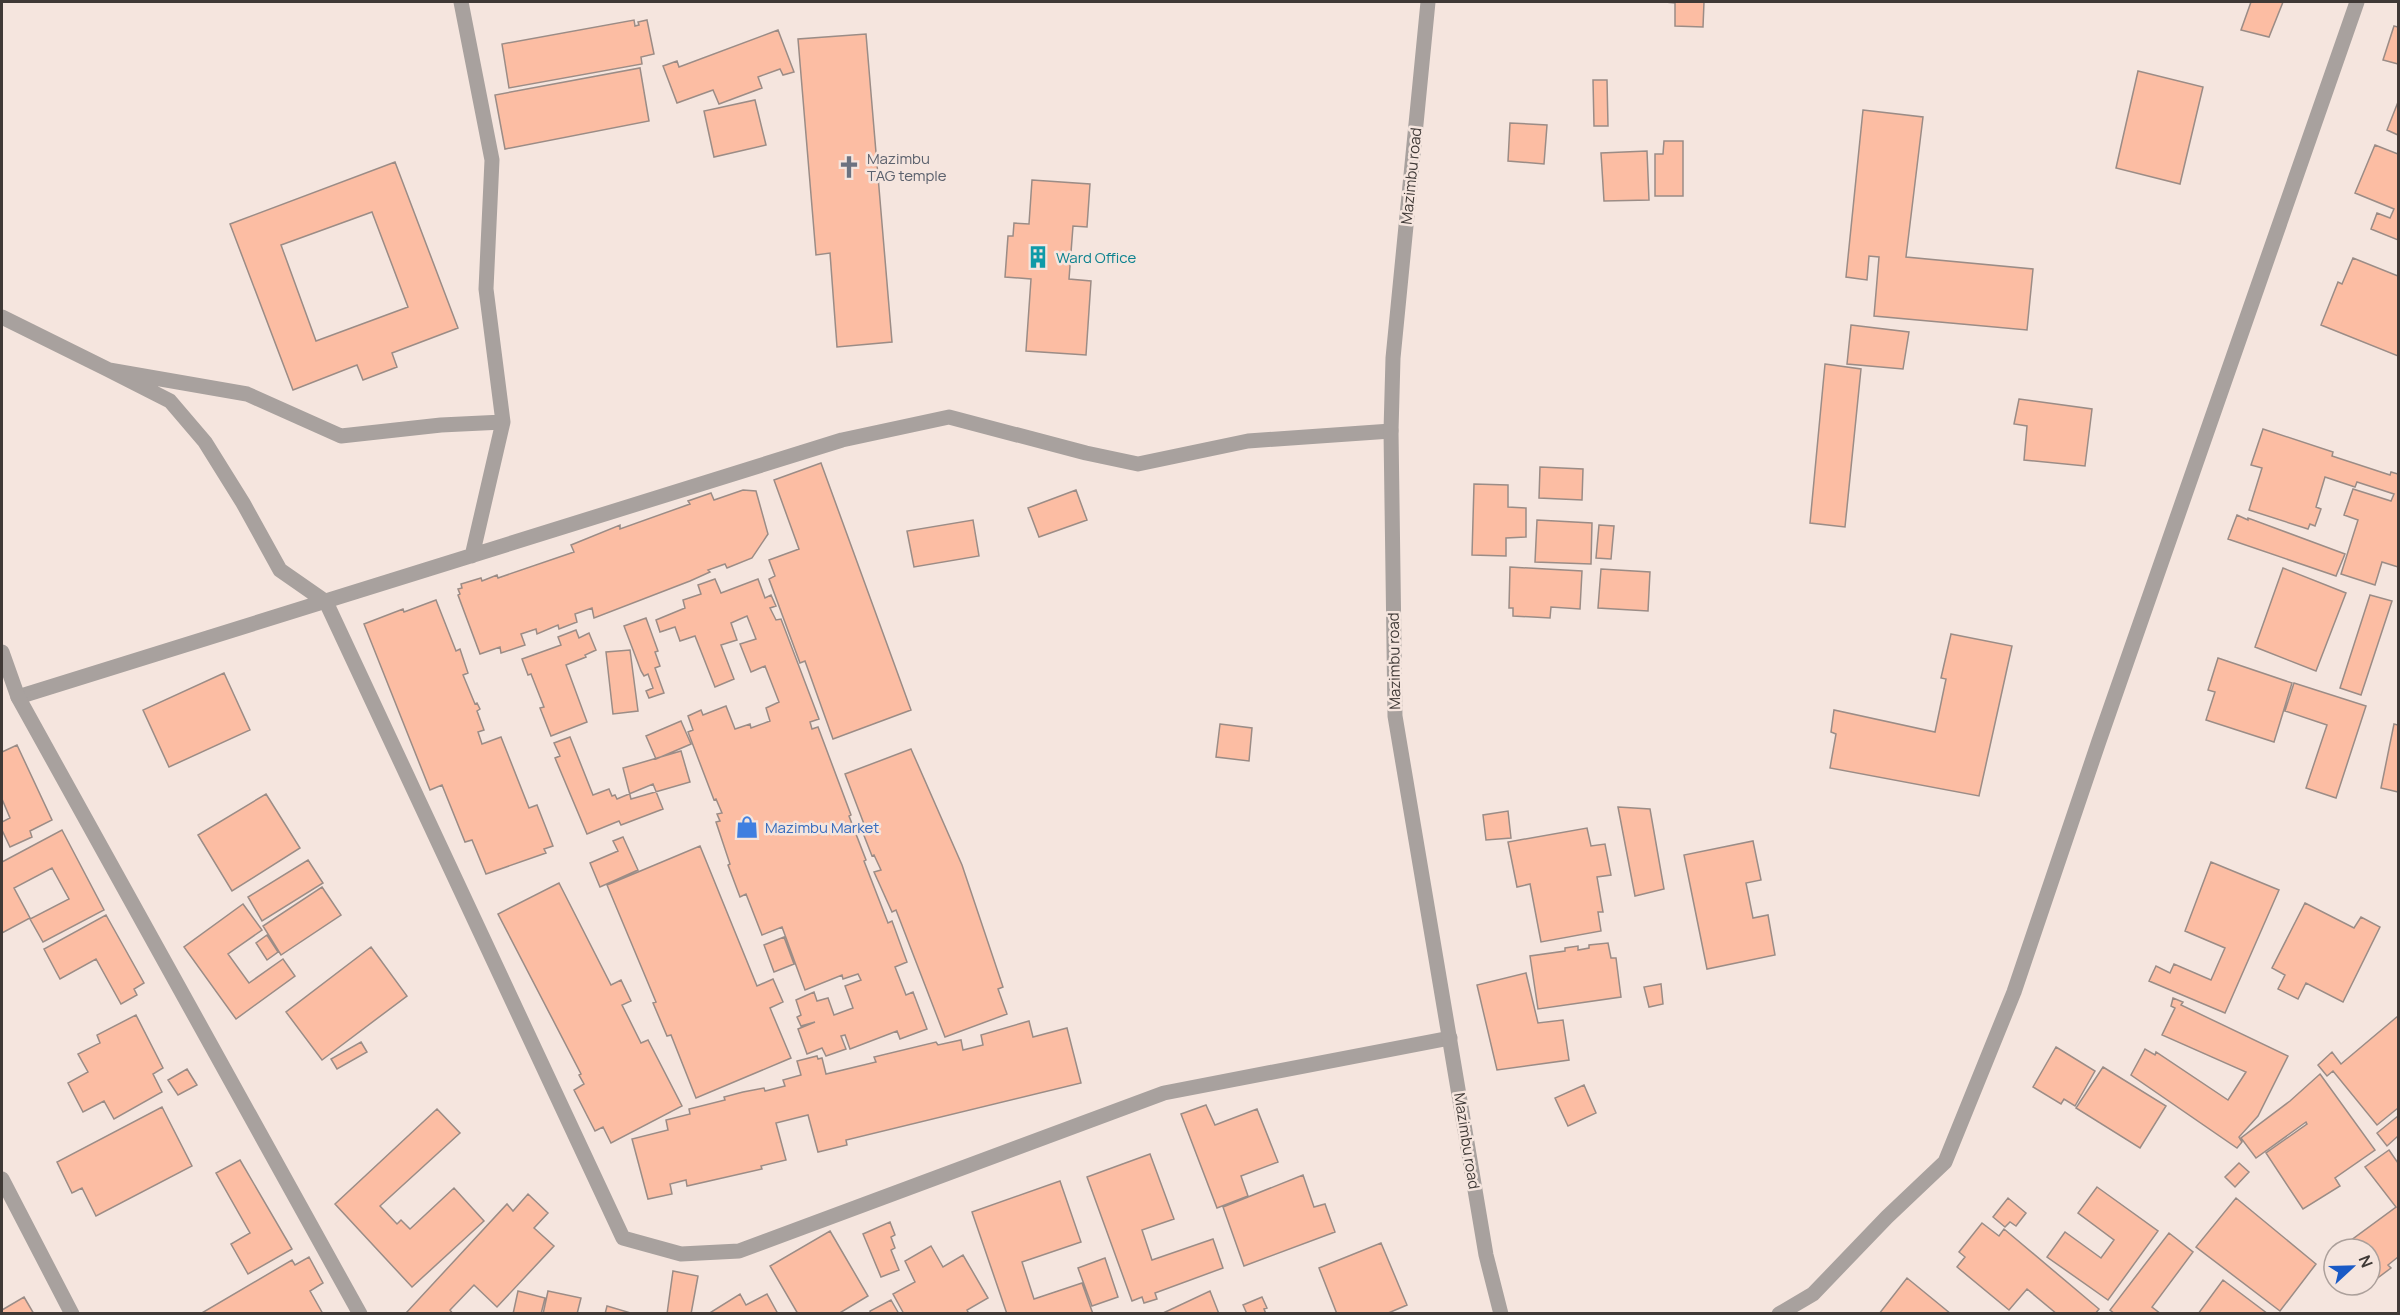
<svg xmlns="http://www.w3.org/2000/svg" width="2400" height="1315" font-family="Manrope,sans-serif">
<style>
.building{fill:#fcbda3;stroke:#9b8c86;stroke-width:1.5;fill-rule:evenodd}
.lines{fill:none;stroke-linecap:round;stroke-linejoin:round}
.service{stroke:#a8a19e;stroke-width:15}
.minor{stroke:#a8a19e;stroke-width:15}
.labels{text-anchor:middle;dominant-baseline:central;stroke-width:5;stroke-linejoin:round;paint-order:stroke}
.worship-label{font-size:15px;fill:#5b616d;stroke:#f5e5de;text-anchor:start}
.street-label{font-size:15px;fill:#3f3936;stroke:#f5e5de}
.culture-label{font-size:15px;fill:#0d838f;stroke:#f5e5de;text-anchor:start}
.shop-label{font-size:15px;fill:#366cbe;stroke:#f5e5de;text-anchor:start}
</style>
<rect width="100%" height="100%" fill="#f5e5de"/>
<path class="building" d="M1665,2H1704L1703,27L1675,26V3Z
M2251,2H2283L2269,37L2241,30Z
M634,20L635,26L639,25L638,22L647,20L654,54L641,57L642,64L509,88L502,44Z
M2394,26L2398,27V64L2383,60Z
M778,30L794,72L783,75L780,69L758,77L762,88L719,104L713,90L677,103L663,66L677,61L679,67Z
M866,34L892,342L837,347L830,253L816,255L798,39Z
M640,68L649,121L505,149L495,95Z
M2138,71L2203,87L2180,184L2116,168Z
M1593,80H1607L1608,126H1594Z
M755,100L766,145L714,157L704,111Z
M2398,102V135L2387,130Z
M1863,110L1923,117L1906,257L2033,269L2027,330L1874,316L1879,257L1869,256L1867,280L1846,277Z
M1510,123L1547,125L1544,164L1508,161Z
M1664,141H1683V196H1655V154H1663Z
M2375,145L2398,154V240L2371,229L2377,213L2390,218L2394,209L2355,193Z
M1647,151L1649,200L1604,201L1601,153Z
M395,162L458,328L392,353L397,367L363,380L357,365L293,390L230,224ZM372,212L408,307L316,341L281,245Z
M1032,180L1090,184L1087,227L1073,226L1069,279L1091,281L1086,355L1026,351L1031,279L1005,277L1008,236H1013L1014,223L1029,224Z
M2353,258L2398,276V356L2321,325L2338,282L2342,284Z
M1851,325L1909,332L1903,369L1847,364Z
M1825,364L1861,369L1845,527L1810,523Z
M2019,399L2092,409L2085,466L2024,460L2027,426L2014,424Z
M2263,429L2333,452L2332,456L2390,475L2391,472L2398,474V567L2382,562L2375,585L2341,574L2358,520L2344,515L2353,489L2391,501L2394,494L2357,482L2355,487L2325,477L2316,507L2321,509L2315,526L2310,524L2308,529L2249,510L2262,468L2251,465Z
M821,463L911,710L833,739L805,661L800,663L769,579L775,576L769,560L799,549L774,480Z
M1540,467L1583,469L1582,500L1539,498Z
M1474,484L1508,485V507L1526,508V537L1506,538V556L1472,555Z
M743,490L756,491L768,534L752,558L727,568L725,564L708,570L710,572L690,581L594,618L592,608L575,614L577,622L559,629L558,625L537,634L536,629L521,634L525,645L501,653L500,647L480,654L458,595L460,594L458,589L462,588L461,584L481,578L482,581L497,575L498,578L574,552L571,545L620,525V529L690,504L688,501L711,493L714,500Z
M1076,490L1087,520L1039,537L1028,508Z
M2237,515L2248,520V518L2345,554L2336,576L2228,539Z
M973,520L979,556L914,567L907,531Z
M1537,520L1592,523L1591,564L1535,562Z
M1599,525L1614,526L1611,559L1596,558Z
M1510,567L1582,571L1580,609L1551,607L1550,618L1513,616V608H1509Z
M2283,568L2346,593L2316,671L2255,647Z
M1601,569L1650,572L1648,611L1598,608Z
M715,579L721,593L758,579L765,598L771,595L776,606L770,608L776,620L781,619L819,719L810,722L812,729L818,727L851,815L849,816L866,860L864,861L888,923L892,921L907,962L895,967L906,995L913,992L927,1029L900,1039L897,1031L850,1049L845,1035L841,1036L846,1049L826,1056L822,1048L807,1054L798,1029L815,1022L801,1026L797,1017L801,1015L796,1000L814,992L817,1001L828,998L834,1015L853,1008L845,986L861,980L858,974L843,979L842,975L805,990L782,927L762,935L746,894L740,897L728,865L730,864L716,822L720,821L717,814L722,813L716,799L714,800L688,732L693,730L688,716L701,710L703,715L726,706L735,729L750,724L751,728L770,721L766,708L779,702L765,666L751,672L740,644L756,639L747,616L731,623L737,640L721,645L734,679L715,687L695,636L680,641L675,627L660,632L656,620L685,608L683,600L701,594L698,585Z
M2370,595L2392,601L2361,695L2340,688Z
M436,600L456,651L460,649L468,673L463,675L475,704L477,703L480,709L477,711L484,730L478,732L482,744L501,737L529,808L537,805L553,846L544,849L546,853L486,874L472,840L465,842L442,785L430,790L364,624L403,609L404,612Z
M646,618L658,651L655,652L660,666L655,668L664,693L649,698L646,691L653,688L648,674L644,676L641,671L624,626Z
M576,630L579,638L589,633L596,650L585,655L586,657L566,665L587,722L551,736L540,708L544,707L531,674L528,675L522,659L561,645L558,637Z
M1951,634L2012,646L1979,796L1830,768L1836,734L1831,732L1834,710L1935,732L1946,679L1941,678Z
M630,650L638,711L613,714L606,652Z
M2218,658L2292,683L2274,742L2206,720L2215,692L2208,690Z
M224,673L250,730L169,767L143,710Z
M2294,683L2366,706L2336,798L2306,788L2327,725L2285,711Z
M681,721L691,744L656,759L646,736Z
M1220,724L1252,728L1249,761L1216,757Z
M2394,724L2398,725V792L2381,788Z
M570,737L593,795L609,789L612,796L615,795L617,799L653,784L663,809L621,825L619,821L587,834L555,758L560,756L554,743Z
M17,745L52,820L30,831L32,837L10,847L2,830V822L10,818L2,799V752Z
M911,749L962,865L1003,987L998,989L1007,1014L945,1037L896,910L892,912L874,872L881,870L874,855L872,856L863,833L867,832L845,774Z
M681,751L690,782L631,799L623,768Z
M266,794L300,848L232,891L198,835Z
M1618,807L1650,809L1664,889L1635,896Z
M1508,811L1511,838L1486,840L1483,815Z
M1587,828L1591,846L1605,844L1611,875L1597,877L1603,912H1598L1601,931L1541,942L1530,884L1517,887L1508,842Z
M62,830L104,910L43,942L30,919L69,899L52,868L14,888L30,918L2,933V862Z
M623,837L638,870L600,887L590,863L618,851L613,841Z
M1753,841L1761,880L1746,883L1753,918L1768,915L1775,955L1707,969L1684,855Z
M700,846L757,986L773,979L783,1002L770,1008L791,1058L696,1098L671,1035L667,1036L653,1003L656,1002L607,885Z
M308,860L323,883L262,921L248,897Z
M2211,862L2279,890L2225,1013L2149,981L2156,966L2170,973L2174,964L2211,980L2225,948L2185,931Z
M559,883L611,985L621,980L631,1001L622,1005L641,1043L648,1040L682,1106L611,1143L603,1127L595,1131L574,1090L584,1084L579,1075L581,1074L498,914Z
M322,887L341,915L281,955L263,926Z
M2305,903L2354,928L2361,917L2380,927L2343,1002L2306,983L2298,999L2278,989L2285,975L2272,968Z
M243,904L262,930L228,954L249,983L283,959L295,976L236,1019L184,947Z
M106,915L144,983L134,989L137,995L121,1004L96,959L60,979L44,949Z
M267,935L278,952L267,960L256,943Z
M784,937L794,964L774,972L764,945Z
M1608,943L1611,958H1616L1621,997L1538,1009L1530,956L1565,951V948L1578,946V950L1589,948V945Z
M371,947L407,996L322,1060L286,1012Z
M1526,973L1538,1023L1563,1020L1569,1060L1497,1070L1477,985Z
M1661,984L1663,1004L1649,1007L1644,987Z
M2173,998L2183,1002L2181,1005L2288,1056L2258,1116L2239,1137L2242,1142L2237,1148L2131,1075L2145,1049L2155,1055L2156,1052L2228,1100L2246,1072L2162,1035L2175,1008L2171,1006Z
M136,1015L163,1068L153,1074L162,1092L114,1119L104,1101L83,1112L68,1083L88,1072L78,1054L100,1043L97,1035Z
M2398,1016V1108L2377,1125L2333,1071L2327,1076L2318,1065L2332,1052L2341,1064Z
M1029,1021L1033,1037L1067,1028L1081,1083L846,1140L847,1145L818,1152L808,1115L776,1123L786,1160L761,1166L762,1169L687,1186L686,1180L670,1184L672,1194L648,1199L632,1139L668,1130L666,1120L690,1114L689,1109L725,1100L724,1097L743,1092L764,1088L765,1091L785,1086L783,1080L801,1075L797,1061L817,1056L818,1059L822,1058L826,1074L876,1062L874,1057L936,1042L938,1045L961,1040L963,1050L983,1045L981,1035Z
M361,1042L367,1052L337,1069L331,1059Z
M2056,1047L2095,1071L2075,1106L2064,1099L2061,1104L2033,1087Z
M2103,1067L2166,1106L2140,1148L2076,1108Z
M187,1069L197,1085L178,1095L168,1080Z
M2320,1074L2375,1150L2335,1178L2340,1186L2303,1209L2266,1153L2307,1124L2306,1122L2256,1158L2241,1138L2290,1101Z
M1584,1085L1596,1113L1568,1126L1555,1098Z
M1206,1105L1215,1125L1257,1109L1278,1162L1241,1176L1248,1196L1217,1208L1181,1114Z
M162,1107L192,1166L96,1216L82,1188L72,1193L57,1162Z
M437,1109L460,1133L380,1206L397,1224L401,1220L410,1229L454,1188L484,1221L412,1287L335,1204Z
M2398,1116V1136L2387,1146L2377,1133Z
M2389,1150L2398,1163V1257L2388,1265L2391,1268L2375,1280L2370,1273V1249H2356L2350,1241L2396,1207L2365,1167Z
M1150,1154L1174,1219L1142,1230L1152,1260L1213,1239L1223,1268L1155,1293L1157,1299L1144,1303L1142,1297L1132,1301L1087,1177Z
M240,1160L292,1249L248,1274L231,1244L250,1233L216,1173Z
M2239,1163L2249,1172L2235,1187L2225,1177Z
M1303,1175L1314,1207L1325,1204L1335,1232L1244,1266L1223,1207Z
M1060,1181L1081,1242L1022,1262L1034,1299L1082,1283L1093,1314H1007L972,1212Z
M2097,1187L2158,1231L2108,1300L2047,1257L2065,1232L2101,1258L2114,1240L2078,1213Z
M528,1194L548,1213L534,1228L554,1246L497,1307L474,1285L450,1310L453,1314L406,1313L507,1204L513,1211Z
M2008,1198L2026,1213L2016,1226L2010,1222L2005,1227L1993,1217Z
M2236,1198L2316,1264L2280,1311L2196,1247Z
M890,1222L895,1235L891,1237L895,1248L891,1250L899,1270L881,1277L863,1234Z
M1982,1223L1999,1236L2004,1229L2099,1309L2095,1314H2057L2027,1289L2009,1310L1957,1267L1965,1257L1959,1252Z
M830,1231L868,1296L838,1314H798L770,1266Z
M2169,1233L2193,1252L2152,1307L2161,1314H2115L2110,1310Z
M1381,1243L1407,1305L1386,1314H1337L1319,1268Z
M931,1246L943,1267L963,1255L988,1298L967,1310L969,1314H904L893,1294L915,1282L905,1261Z
M309,1257L323,1283L310,1291L323,1314H200L292,1260L295,1265Z
M1105,1258L1118,1297L1092,1306L1078,1268Z
M673,1271L698,1276L691,1314H667Z
M1907,1278L1951,1314H1879Z
M2223,1280L2268,1314H2198Z
M518,1291L545,1298L541,1314H513Z
M548,1291L581,1298L577,1314H543Z
M1210,1291L1219,1314H1161Z
M740,1294L746,1305L767,1294L778,1314H708Z
M24,1297L34,1314H2V1310Z
M1262,1297L1267,1308L1264,1309L1266,1314H1247L1243,1305Z
M891,1300L899,1314H871L870,1311Z
M607,1306L631,1313L630,1314H605Z"/>
<g class="lines">
<path class="service" d="M461,2L492,160L486,289L503,422L472,556
M2,317L109,370L247,394L341,436L441,425L503,422
M109,370L170,401L205,442L243,503L280,570L326,602L623,1238L681,1254L739,1251L1164,1093L1450,1038
M18,697L842,440L949,417L1086,453L1138,464L1248,441L1391,431"/>
<path class="minor" d="M1428,2L1393,358L1391,431L1395,716L1486,1255L1501,1314
M2,652L18,697L360,1314
M2,1179L72,1314
M1779,1314L1813,1294L1887,1217L1945,1162L2014,992L2099,741L2357,2"/>
</g>
<defs>
<g id="church-bare" transform="scale(1.8)"><path d="M-1.2-6h2.4v3.5h3.3v2.4h-3.3V6h-2.4V-.1h-3.3v-2.4h3.3Z" fill="#6b7280" stroke="#f5e5de" stroke-width="2.5" paint-order="stroke"/></g>
<g id="building-bare" transform="scale(1.8)"><path d="M-4-6H4V6H1V3H-1V6H-4ZM-2.5-4.3h1.7v1.8h-1.7ZM.8-4.3h1.7v1.8H.8ZM-2.5-1h1.7V.8h-1.7ZM.8-1h1.7V.8H.8Z" fill="#0f9aa8" stroke="#f5e5de" stroke-width="2.5" paint-order="stroke"/></g>
<g id="shop-bare" transform="scale(1.8)"><path d="M-5-2.5h2.3a2.7 3.5 0 0 1 5.4 0H5L5.5 6h-11ZM-1.5-2.5h3a1.5 2.3 0 0 0-3 0Z" fill="#3f7fe0" stroke="#f5e5de" stroke-width="2.5" paint-order="stroke"/></g>
</defs>
<g fill-rule="evenodd">
<use href="#church-bare" x="849" y="167"/>
<use href="#building-bare" x="1038" y="257"/>
<use href="#shop-bare" x="747" y="827"/>
</g>
<g class="labels">
<g class="worship-label">
<text x="867" y="158">Mazimbu<tspan x="867" dy="17">TAG temple</tspan></text>
</g>
<g class="street-label">
<text transform="translate(1411 176) rotate(-84)">Mazimbu road</text>
<text transform="translate(1394 661) rotate(-91)">Mazimbu road</text>
<text transform="translate(1467 1141) rotate(81)">Mazimbu road</text>
</g>
<g class="culture-label">
<text x="1056" y="257">Ward Office</text>
</g>
<g class="shop-label">
<text x="765" y="827">Mazimbu Market</text>
</g>
</g>
<rect width="2400" height="1315" fill="none" stroke="#3f3936" stroke-width="6"/>
<g transform="translate(2352 1267) rotate(68)"><circle r="28" fill="#f5e5de" stroke="#aca09b" stroke-width="1.5"/>
<path d="M0-4.5L10 22L0 15L-10 22Z" fill="#1a5ac6"/>
<text y="-9" font-size="16" font-weight="bold" text-anchor="middle" fill="#3f3936">N</text>
</g>
</svg>
